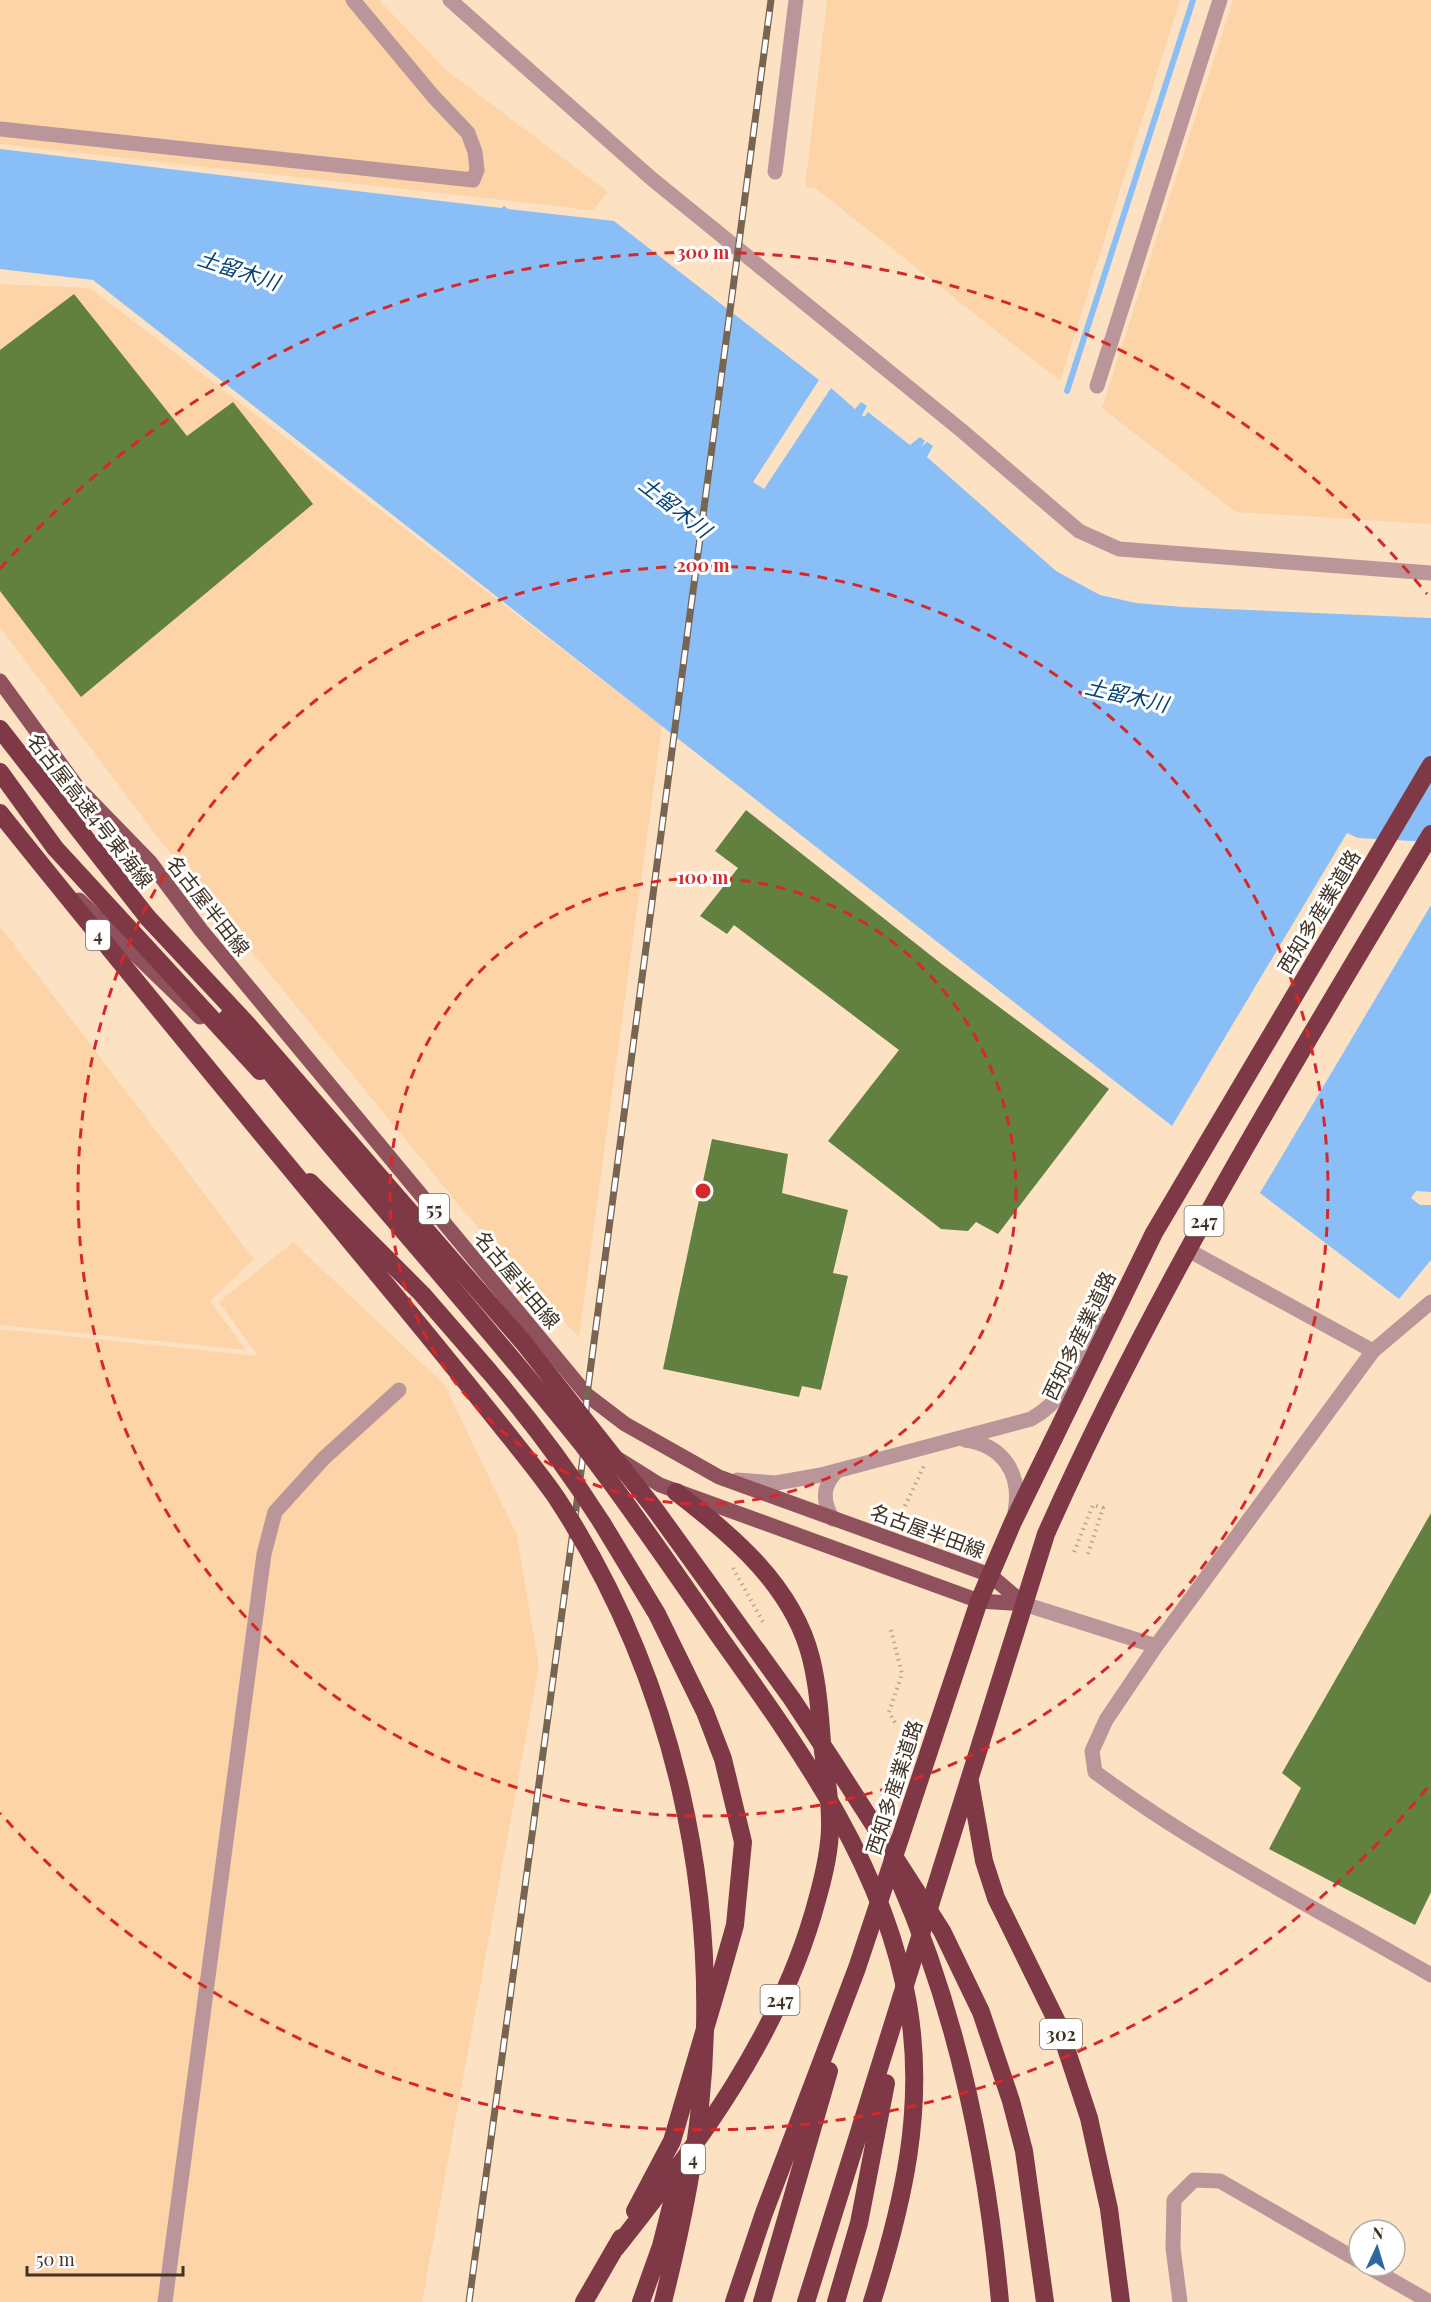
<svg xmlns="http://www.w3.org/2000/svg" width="1431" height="2302" font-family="'Playfair Display','Noto Sans JP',serif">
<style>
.built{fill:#fcd4a8}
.water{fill:#89bff6}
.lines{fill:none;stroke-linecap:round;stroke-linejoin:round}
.stream{stroke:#89bff6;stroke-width:6}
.building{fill:#62803f}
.path{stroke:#bca58c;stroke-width:4;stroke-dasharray:1.5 4.5;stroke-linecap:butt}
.minor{stroke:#ba969a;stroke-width:15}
.major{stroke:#8f515c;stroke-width:15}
.highway{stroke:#7e3846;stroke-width:18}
.rail-casing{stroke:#776552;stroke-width:7}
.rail{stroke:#fff;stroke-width:4.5;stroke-dasharray:14;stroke-linecap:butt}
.highway-bridge{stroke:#7e3846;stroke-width:18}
.ring{fill:none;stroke:#d62828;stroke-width:3;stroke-dasharray:10 8}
.labels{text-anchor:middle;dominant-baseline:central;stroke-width:6;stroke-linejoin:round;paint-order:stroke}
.shield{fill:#fff;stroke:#7a7066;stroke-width:1.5}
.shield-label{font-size:18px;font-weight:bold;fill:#413324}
.street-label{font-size:20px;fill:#413324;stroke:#fff}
.water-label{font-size:21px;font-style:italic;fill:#054475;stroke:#fff}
.centre{fill:#d62828;stroke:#fff;stroke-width:3}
.ring-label{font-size:18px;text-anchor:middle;font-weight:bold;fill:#d62828;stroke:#fff;stroke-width:6;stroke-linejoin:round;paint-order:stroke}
</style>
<rect width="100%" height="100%" fill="#fde1c3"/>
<path class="built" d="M0,0H379L447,71L608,192L593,210L0,144Z
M827,0H1180L1060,381L815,188L805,187Z
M1233,0H1431V524L1236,512L1102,408Z
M0,284L90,288L662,726L579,1337L510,1267L159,839L0,627Z
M0,926L254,1259L210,1301L246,1350L0,1325Z
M293,1242L444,1384L517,1535L539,1666L422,2302H0V1329L258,1356L219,1302Z"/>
<path class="water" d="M0,149L501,208L504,206L508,209L614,221L819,380L753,482L764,489L831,388L855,409L861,402L867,406L862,415L864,417L868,412L910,445L920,437L925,441L921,447L927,442L933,446L927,457L1056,571L1100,595L1136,603L1182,607L1431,618V842L1358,838L1347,833L1172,1126L93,280L0,269Z
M1431,905V1192L1416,1191L1411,1198L1420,1205H1431V1260L1399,1299L1260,1193Z"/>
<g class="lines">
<path class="stream" d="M1067,391L1193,0"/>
</g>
<path class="building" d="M74,294L187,436L233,402L313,504L81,697L0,591V350Z
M746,810L943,965L1109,1089L998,1234L976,1222L968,1231L941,1229L828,1141L899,1050L734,925L727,934L700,916L738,868L715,851Z
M712,1139L788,1154L782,1193L848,1210L833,1273L848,1276L821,1390L802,1386L799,1397L663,1369Z
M1431,1513V1892L1415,1925L1269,1849L1301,1788L1282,1773Z"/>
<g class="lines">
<path class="path" d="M905,1506L924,1466
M1074,1552L1093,1505L1103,1508L1088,1554
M733,1568L763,1622
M891,1630L902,1674L889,1712L897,1726"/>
<path class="minor" d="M450,0L652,179L961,430L1079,531L1119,549L1431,573
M0,129L473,180L477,170L475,152L468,133L433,96L353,0
M775,172L796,0
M1097,386L1220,0
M1188,1250L1373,1351
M1431,1302L1373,1351L1156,1646L1106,1720L1092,1751L1095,1772C1200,1850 1319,1910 1431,1975
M965,1440C1004,1445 1022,1475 1015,1512
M737,1480L776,1483L821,1475L1031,1419C1069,1398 1083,1357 1102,1321
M833,1519C822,1501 822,1486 837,1471
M1024,1604L1156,1646
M1367,2266L1430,2302
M165,2302L264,1554L275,1512L324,1458L399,1390
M1180,2302L1173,2248L1174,2200L1194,2180L1220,2181L1359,2261"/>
<path class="major" d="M0,681L78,788L150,862L201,930L587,1395L625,1424L719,1477L990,1575L1024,1604
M79,900L200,1017
M620,1460L660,1485L979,1601L1024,1604"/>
<path class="highway" d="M0,729L148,918
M0,772L55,848L260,1071
M310,1182L422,1294L488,1370
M602,1523L657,1614L705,1712L723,1759L743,1842L735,1925L718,1985L672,2141L635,2211
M970,1782L984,1861L996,1898L1058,2024L1089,2118L1109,2209L1121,2302
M616,2248C699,2143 782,2032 817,1900C824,1875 831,1847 830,1820C830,1795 825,1769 822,1743C820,1715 818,1686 811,1658C793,1586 732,1535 676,1492
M584,2302L621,2238
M734,2302L764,2213L857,1968L979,1601L1013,1522L1154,1233L1431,765
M762,2302L829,2071
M806,2302L1046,1534C1154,1291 1294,1062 1431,834
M836,2302L859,2223L886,2083"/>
<g class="rail-casing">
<path id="rail" d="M469,2302L583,1457L587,1395L771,0"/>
</g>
<use href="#rail" class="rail"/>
<path class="highway-bridge" d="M0,813C115,957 233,1099 350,1241C400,1301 449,1361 498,1422C517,1446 538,1471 556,1497C674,1677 722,1894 700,2107C693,2173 679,2238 663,2302
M148,918L247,1024L523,1342L654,1508L792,1699L836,1766L942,1931L981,2012L1011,2101L1024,2151L1045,2302
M227,1018C341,1164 467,1300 582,1444C630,1506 674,1571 719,1636C798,1747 885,1866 908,2004C926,2108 903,2204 872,2302
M488,1370C530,1419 567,1468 602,1523
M899,1880C957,2013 987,2157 1000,2302
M641,2302L661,2246L676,2187"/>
</g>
<g class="ring">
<circle cx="703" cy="1191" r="313"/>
<circle cx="703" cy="1191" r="625"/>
<path d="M1427 1788A938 938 0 0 1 0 1813M0 569A938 938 0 0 1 1427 594"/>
</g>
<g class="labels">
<g class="shield">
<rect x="86" y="920" width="24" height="30" rx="4.5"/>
<rect x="419" y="1194" width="30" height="30" rx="4.5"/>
<rect x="1184.5" y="1206" width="39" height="30" rx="4.5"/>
<rect x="760.5" y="1985" width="39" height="30" rx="4.5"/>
<rect x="1040" y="2019" width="42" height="30" rx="4.5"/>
<rect x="681" y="2144" width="24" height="30" rx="4.5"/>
</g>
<g class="shield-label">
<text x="98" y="935">4</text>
<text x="434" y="1209">55</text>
<text x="1204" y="1221">247</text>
<text x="780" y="2000">247</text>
<text x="1061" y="2034">302</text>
<text x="693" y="2159">4</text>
</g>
<g class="street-label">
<text transform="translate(91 810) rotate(52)">名古屋高速4号東海線</text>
<text transform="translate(209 905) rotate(52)">名古屋半田線</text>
<text transform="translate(1318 911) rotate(-59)">西知多産業道路</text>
<text transform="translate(518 1279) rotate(50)">名古屋半田線</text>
<text transform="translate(1078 1335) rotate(-64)">西知多産業道路</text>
<text transform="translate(928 1530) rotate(20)">名古屋半田線</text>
<text transform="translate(893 1787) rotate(-72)">西知多産業道路</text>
</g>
<g class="water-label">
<text transform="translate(239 269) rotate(18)">土留木川</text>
<text transform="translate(676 506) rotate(38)">土留木川</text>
<text transform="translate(1127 694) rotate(13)">土留木川</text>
</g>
</g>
<circle cx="703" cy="1191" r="9" class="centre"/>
<g class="ring-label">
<text x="703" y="259">300 m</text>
<text x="703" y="572">200 m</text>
<text x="703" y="884">100 m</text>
</g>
<g transform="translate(1377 2248) rotate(4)"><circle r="28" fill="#ffffff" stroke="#b3ada7" stroke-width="1.5"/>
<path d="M0-4.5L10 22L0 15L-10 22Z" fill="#2d69a1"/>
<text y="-9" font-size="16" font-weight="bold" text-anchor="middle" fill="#413324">N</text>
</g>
<path d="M27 2266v9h156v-9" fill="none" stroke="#413324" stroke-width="3"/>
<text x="36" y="2266" font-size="18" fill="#413324" stroke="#ffffff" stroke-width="4.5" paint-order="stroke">50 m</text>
</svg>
